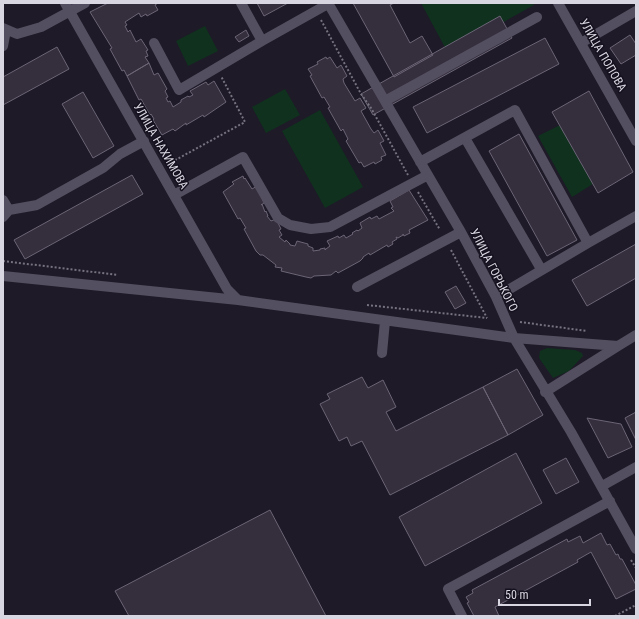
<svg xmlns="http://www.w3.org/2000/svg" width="639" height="619" font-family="'Roboto Condensed',sans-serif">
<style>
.green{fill:#10311e}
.building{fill:#342e3d;stroke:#6b6576}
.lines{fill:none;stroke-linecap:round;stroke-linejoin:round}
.path{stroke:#76737f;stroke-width:2;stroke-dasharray:2 2;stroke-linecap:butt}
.minor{stroke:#544f60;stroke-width:10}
.labels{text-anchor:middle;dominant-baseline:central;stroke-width:3;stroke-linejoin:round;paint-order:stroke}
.street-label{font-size:12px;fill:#d8d6e0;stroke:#15111e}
</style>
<rect width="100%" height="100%" fill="#1e1a28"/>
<path class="green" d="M421,3H533L534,5L448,53Z
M205,26L218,51L188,66L176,41Z
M285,89L300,115L266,133L252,107Z
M320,110L363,187L325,208L282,131Z
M560,125L593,184L572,197L538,136Z
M547,348L575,350L582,353L583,356L569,371L553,378L539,358L540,351Z"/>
<path class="building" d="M108,3H158L155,5L158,10L147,16L146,14L141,17L139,13L125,22L127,25L125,26L128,32L130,30L136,42L141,39L148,50L146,51L148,56L145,57L149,63L127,76L124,70L122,71L110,49L112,48L90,12Z
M257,3H288L264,16Z
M353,3H394L390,5L410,43L422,36L433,55L394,77Z
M500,16L512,38L373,115L361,94Z
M246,30L249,36L239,42L235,37Z
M630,35L636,44V55L621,64L610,48Z
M545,38L559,64L427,133L413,107Z
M57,47L69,69L3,105V77Z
M326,57L327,59L330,57L337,68L341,65L347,76L343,79L344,83L355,101L360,98L366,108L361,111L371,129L374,133L378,130L384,141L380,143L386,155L381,157L382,160L375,164L374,162L364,167L361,162L359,163L346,141L348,139L343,129L341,131L328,108L330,107L324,97L322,98L310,76L312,75L308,69L318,64L317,62Z
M149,63L154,75L158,73L167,89L165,91L168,97L166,98L168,102L170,101L173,107L181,102V100L188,96L189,97L193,95L190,91L206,82L208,85L214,81L226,102L204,117L203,115L186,125V123L175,131L173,129L162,135L153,120L154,119L151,114L150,115L141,99L139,100L127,76Z
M589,91L633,172L598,193L552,112Z
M83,92L114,146L93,158L62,104Z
M519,134L577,240L547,256L489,151Z
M132,175L143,194L25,259L14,240Z
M243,176L244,179L245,178L252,189L257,186L264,203L261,205L262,204L265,212L266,211L268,216H267L271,221L276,219L281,229L279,230L282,235L279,237L285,242L286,240L290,244V245L295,246L297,241L308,244V246L313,248V251L320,250V249L325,248V250L326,249L330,246L327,241L338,236L339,238L344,235L346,238L353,234L352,233L357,230L358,231L362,228L360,223L370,217L371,219L377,216L379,219L394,211L391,208L393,207L390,201L409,190L428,220L409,230L410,233L404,236L403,234V235L398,238L396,237L397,239L392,242L393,244L388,247L387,245L370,255L369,253L363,257V258L360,261L338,273L336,271L331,275L314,276L311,278L306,277L281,271L282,268L275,267L276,265L263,255H260L256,251L244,229L246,228L240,218L238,219L223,192L234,184L232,182Z
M636,244V278L587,306L572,280Z
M456,286L466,303L455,309L445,292Z
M517,369L543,415L508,435L483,387Z
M362,377L368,388L383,380L396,407L386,412L396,431L483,387L508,435L390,495L362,441L351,446L347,437L339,441L320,404L330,399L327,394Z
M636,412V440L625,418Z
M587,418L621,424L632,447L608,458Z
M516,453L542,503L425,566L399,517Z
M566,458L579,482L556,494L543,470Z
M270,510L326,616H129L115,591Z
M601,533L607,545L610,544L616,555L618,554L620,559H622L636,585V589L616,599L591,552L577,560L578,562L495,607L499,616H474L467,603L469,602L466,597L473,593L472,590L567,539L568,542L580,536L583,543Z"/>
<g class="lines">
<path class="path" d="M321,20L361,94L371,108L408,175
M168,164L245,122L221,76
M418,192L440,230
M451,250L487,318
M3,261L118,275
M367,305L487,318
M520,322L587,331
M631,560L636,568
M615,616L636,605"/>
<path class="minor" d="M65,3L227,289L238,300
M241,3L262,41L328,4
M328,3L461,232L496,297L514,338L571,432L636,549
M558,3L636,141
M3,28L17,34L41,27L85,3
M154,43L179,90L262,41
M581,43L636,11
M3,46L6,30
M385,101L537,17
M465,138L541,269
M420,162L515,110L588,243L496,297
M174,195L243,157L278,218L290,225L311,229L330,227L428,175
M3,200L9,210L3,217
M9,210L37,205L103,168L120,154L144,141
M588,243L636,216
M3,276L238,300L514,338L618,346L636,335
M357,287L461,232
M382,353L385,321
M545,392L618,346
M602,486L636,467
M462,616L448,589L610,501"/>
</g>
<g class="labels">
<g class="street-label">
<text transform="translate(603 55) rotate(60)">УЛИЦА ПОПОВА</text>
<text transform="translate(161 146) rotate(60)">УЛИЦА НАХИМОВА</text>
<text transform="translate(494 270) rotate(63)">УЛИЦА ГОРЬКОГО</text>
</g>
</g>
<rect width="639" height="619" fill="none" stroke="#d8d6e0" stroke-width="8"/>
<path d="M499 599v6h91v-6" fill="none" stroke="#d8d6e0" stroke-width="2"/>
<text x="505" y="599" font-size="12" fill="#d8d6e0" stroke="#15111e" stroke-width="3" paint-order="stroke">50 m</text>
</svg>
